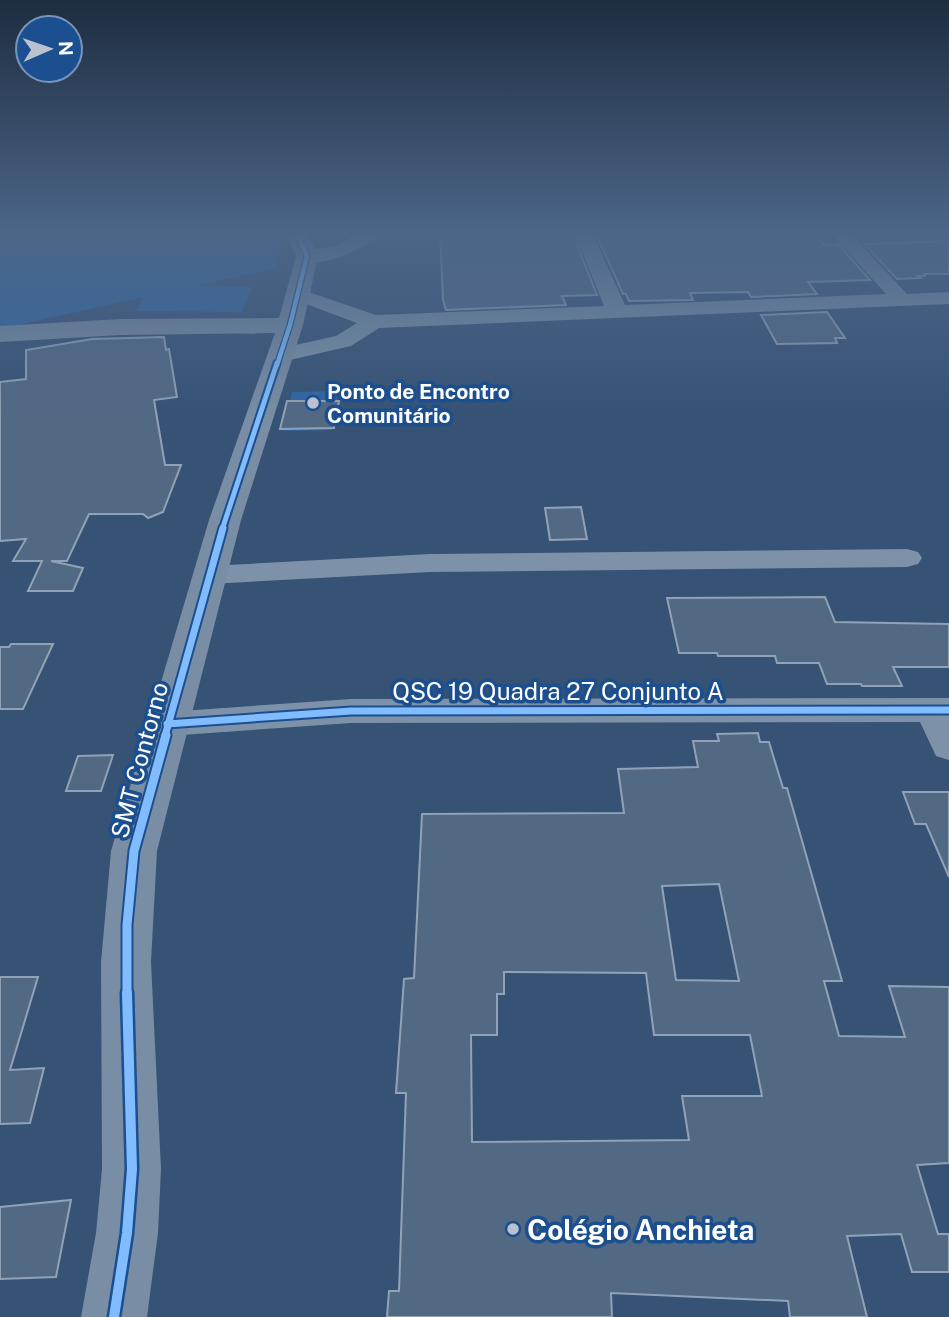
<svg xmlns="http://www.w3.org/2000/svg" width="949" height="1317" font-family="'Public Sans',sans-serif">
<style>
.green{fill:#2f66a5}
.building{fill:#526984;stroke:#92a2b6;stroke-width:2;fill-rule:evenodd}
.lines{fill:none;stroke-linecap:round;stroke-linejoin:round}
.street{fill:#7d92a8;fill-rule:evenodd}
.secondary{fill:#798da4;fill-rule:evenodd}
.cycleway-far4-casing{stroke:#1b4f8f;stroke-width:7}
.cycleway-far3-casing{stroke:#1b4f8f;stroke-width:9}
.cycleway-far2-casing{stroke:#1b4f8f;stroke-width:11}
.cycleway-far1-casing{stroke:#1b4f8f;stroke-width:13}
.cycleway-casing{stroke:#1b4f8f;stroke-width:15}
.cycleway-far4{stroke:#80bcff;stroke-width:4.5}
.cycleway-far3{stroke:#80bcff;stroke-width:5}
.cycleway-far2{stroke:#80bcff;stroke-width:7}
.cycleway-far1{stroke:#80bcff;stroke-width:9}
.cycleway{stroke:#80bcff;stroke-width:10}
.poi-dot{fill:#b9c2ce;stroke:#1b4f8f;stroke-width:2.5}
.labels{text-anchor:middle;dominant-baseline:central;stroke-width:7;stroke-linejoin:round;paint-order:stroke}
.far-poi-label{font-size:21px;font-weight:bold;fill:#fff;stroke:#1b4f8f;text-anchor:start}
.street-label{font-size:24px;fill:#fff;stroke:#1b4f8f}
.near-poi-label{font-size:28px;font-weight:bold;fill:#fff;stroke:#1b4f8f;text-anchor:start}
</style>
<rect width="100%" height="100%" fill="#365274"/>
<path class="green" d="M0,232H271L281,243L275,268L196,286L252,287L242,312L136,311L143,297L0,329Z
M338,391L332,430L284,431L292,392Z"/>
<path class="building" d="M572,232L597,295L562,296L566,305L446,310L443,300L440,232Z
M595,232H813L824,245L838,244L870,280L808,282L817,294L751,297L748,292L690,293L693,300L629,301L626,294H623Z
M949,241V274H924L925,276H918L921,278L897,279L864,244Z
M827,312L845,338H835L837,343L777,344L761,315Z
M164,337L166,350L169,349L177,397L154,400L165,465H181L163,512L148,518L143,514H89L67,561H51L83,568L73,591H28L42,561H13L26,539L0,541V382L26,379V350L92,339Z
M287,401H339L334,428L280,429Z
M581,507L587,539L550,540L545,508Z
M825,597L835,622L949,624V667H893L902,686H862L861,684H827L819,663H777L775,656H718L717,653H679L667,598Z
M11,644H53L23,709H0V647H9Z
M758,733L760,742H769L783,788H787L842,981H824L839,1036L905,1037L889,986L949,987V1163L917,1165L938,1234H949V1272H912L901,1234L847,1236L867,1317H790L788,1301L611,1293L612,1317H387L389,1291H399L406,1093H396L404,979L414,978L422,814L624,813L618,769L698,767L693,741H719L717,734ZM719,884L739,981L676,980L662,886ZM504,972L646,973L654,1035H750L762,1096H682L689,1140L472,1142L471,1035H497V994H504Z
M113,755L101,791H66L78,756Z
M903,792H949V877L926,824H915Z
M0,977H38L10,1070L44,1068L30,1123L0,1124Z
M71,1200L56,1277L0,1279V1207Z"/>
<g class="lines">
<path class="street" d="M357,232H382C370,246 313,275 297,256L307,250L337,246Z
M574,232H592L625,305L886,294L830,232H849L907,294L949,292V304L379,328L351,346L281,362L273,360L270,355L273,350L336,336L357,323L290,298L287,294L290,290L297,288L376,315L604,306Z
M907,549L918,552L922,558L918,564L907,567L430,572L210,584L199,581L195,575L199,569L210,566L430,554Z
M949,698V760L936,756L920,722L351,723L167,736L154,733L149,724L154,715L167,712L351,699Z"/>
<path class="secondary" d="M286,232H306L318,256L303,325L241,520L157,851L151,962L161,1169L158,1233L147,1317H81L96,1233L102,1169L101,962L111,851L209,520L275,333L121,335L0,342V326L121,319L279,318L296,256Z"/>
<g class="cycleway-far4-casing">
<path id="cycleway-far4" d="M277,365L290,325L307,256L296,232"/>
</g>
<g class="cycleway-far3-casing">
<path id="cycleway-far3" d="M222,530L277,363"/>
</g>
<g class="cycleway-far2-casing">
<path id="cycleway-far2" d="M167,724L351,711L949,710
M165,736L223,528"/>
</g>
<g class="cycleway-far1-casing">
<path id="cycleway-far1" d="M127,995V925L134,851L166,735"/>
</g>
<g class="cycleway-casing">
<path id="cycleway" d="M114,1317L127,1233L132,1169L127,993"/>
</g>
<use href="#cycleway-far4" class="cycleway-far4"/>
<use href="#cycleway-far3" class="cycleway-far3"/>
<use href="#cycleway-far2" class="cycleway-far2"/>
<use href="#cycleway-far1" class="cycleway-far1"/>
<use href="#cycleway" class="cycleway"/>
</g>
<linearGradient id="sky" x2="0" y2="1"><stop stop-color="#1e2d40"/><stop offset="0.56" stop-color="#4c6688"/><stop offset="1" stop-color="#4c6688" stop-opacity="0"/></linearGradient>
<rect width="949" height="416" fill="url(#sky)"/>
<g class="poi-dot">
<circle cx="313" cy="403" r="7"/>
<circle cx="513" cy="1229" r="7"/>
</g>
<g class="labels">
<g class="far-poi-label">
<text x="327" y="391">Ponto de Encontro<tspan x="327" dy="24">Comunitário</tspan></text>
</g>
<g class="street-label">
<text x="558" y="691">QSC 19 Quadra 27 Conjunto A</text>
<text transform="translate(139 760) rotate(-75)">SMT Contorno</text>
</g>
<g class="near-poi-label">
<text x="527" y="1229">Colégio Anchieta</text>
</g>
</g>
<g transform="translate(49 49) rotate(88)"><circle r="33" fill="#1b4f8f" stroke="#7695bc" stroke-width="2"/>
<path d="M0-5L12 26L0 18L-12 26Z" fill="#b9c2ce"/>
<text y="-10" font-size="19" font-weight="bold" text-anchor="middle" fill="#ffffff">N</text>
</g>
</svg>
